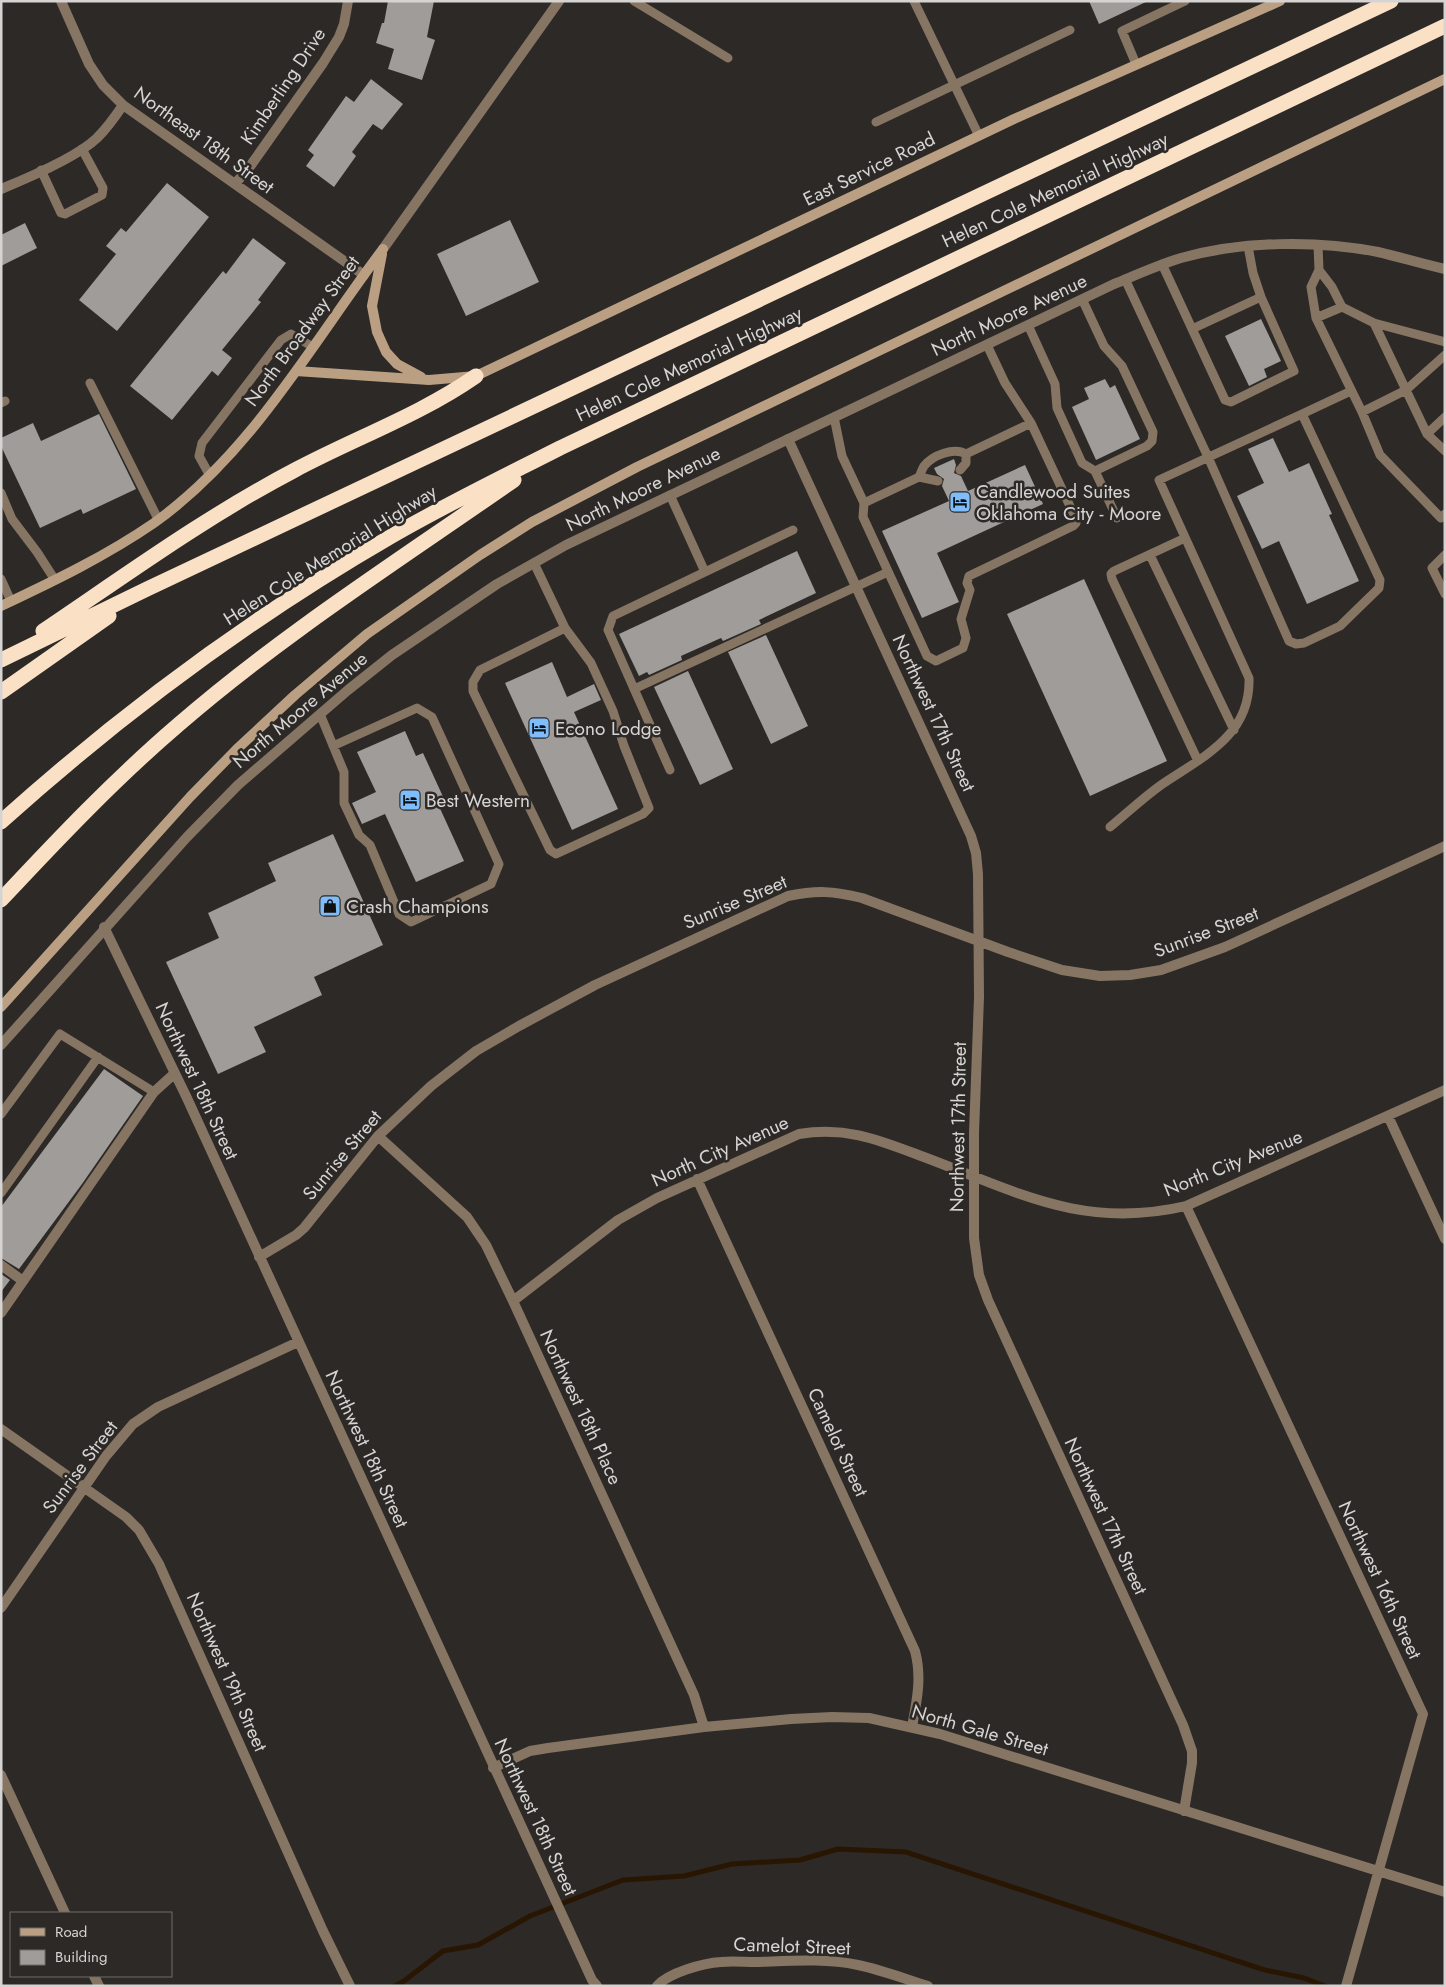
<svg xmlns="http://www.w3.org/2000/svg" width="1446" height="1987" font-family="Jost,sans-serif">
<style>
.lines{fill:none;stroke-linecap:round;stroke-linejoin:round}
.stream{stroke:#281602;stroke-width:5}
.building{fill:#9f9c99}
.service{stroke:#867563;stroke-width:9}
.minor{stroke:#867563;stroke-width:10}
.tertiary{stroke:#867563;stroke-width:10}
.secondary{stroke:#ba9f82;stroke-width:10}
.motorway{stroke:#fae1c6;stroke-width:15}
.labels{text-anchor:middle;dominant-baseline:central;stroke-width:5;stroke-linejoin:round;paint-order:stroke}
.street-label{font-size:19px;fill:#d6d4d2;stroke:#2c2927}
.poi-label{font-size:19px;fill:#d6d4d2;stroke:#2c2927;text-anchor:start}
</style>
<rect width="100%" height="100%" fill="#2c2927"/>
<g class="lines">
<path class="stream" d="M395,1986L404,1981L443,1951L478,1945L530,1916L623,1880L684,1876L732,1864L800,1860L838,1849L906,1852L1265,1970L1304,1978L1325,1986"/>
</g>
<path class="building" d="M388,1H434L427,37L435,40L422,80L388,69L394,49L376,43L382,23H384Z
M1089,1H1148L1099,24Z
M371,79L403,104L382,130L373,124L352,152L356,156L334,187L306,166L314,155L308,150L346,96L354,102Z
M167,183L209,217L117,331L79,300L116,254L106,246L121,228L126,232Z
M510,220L539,282L466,316L437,254Z
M25,223L37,248L1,266V235Z
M253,238L286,263L258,300L261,302L222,350L232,358L218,376L212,371L172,420L130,386L223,271L226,274Z
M1261,319L1281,361L1264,369L1267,377L1249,386L1225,336Z
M1105,379L1110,388L1115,385L1140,439L1096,460L1072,407L1089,399L1084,388Z
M99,414L136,489L83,514L81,509L40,528L1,446V438L33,423L41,441Z
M1273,438L1289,472L1309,463L1332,514L1329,515L1359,581L1307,604L1279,541L1262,549L1237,496L1264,483L1248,449Z
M954,459L956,465L954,473L961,476L968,491L1025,465L1043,504L937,553L959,602L922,618L882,531L949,501L942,486L944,479L937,474L934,468Z
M797,551L816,593L759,620L761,624L723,641L721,638L681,656L682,660L649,675L647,672L639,676L619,634Z
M1084,579L1167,761L1090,796L1007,614Z
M766,635L808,726L771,744L728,652Z
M552,662L567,697L594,684L601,700L574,712L618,809L572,830L505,683Z
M688,671L733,769L700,785L654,687Z
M405,731L416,756L423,753L445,801L438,804L464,861L416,882L385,814L362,824L352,803L376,792L357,752Z
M333,834L383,945L314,977L322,995L254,1027L266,1052L218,1074L166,962L219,938L208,913L276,881L268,863Z
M104,1069L143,1096L82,1184L19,1269L1,1258V1207Z
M1,1274L10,1280L1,1292Z"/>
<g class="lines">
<path class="service" d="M634,1L728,58
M914,1L979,136
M1136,64L1122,31L1185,1
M876,122L1070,30
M41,170L61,213L65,214L102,195L103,188L82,149
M1318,245L1319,270
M1248,246L1253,273L1261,297
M1162,264L1225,400L1231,402L1294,371L1261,297L1192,329
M1082,299L1104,346L1122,366L1153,432L1152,441L1147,446L1095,471
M1316,318L1342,307
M1374,323L1342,307L1332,287L1319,270L1311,287L1316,318L1362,412L1380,455L1441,518L1445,514
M1028,325L1055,384L1057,408L1082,463L1095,471L1117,518
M1445,355L1406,390L1427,434L1445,417
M90,383L158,519
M1,403L5,401
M1362,412L1406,390L1374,323L1445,342
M1302,414L1351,391
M834,417L842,456L864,503L863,517L927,656L936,661L963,648L966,638L961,619L970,590L967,583L969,576L1073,526L1076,523V519L1031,423L1005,383L987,345
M1427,434L1445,451
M960,470L966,463V454
M209,474L199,456L202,443L281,340L291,334L313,347
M919,477L938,481
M1,493L12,519L37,552L55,580
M670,495L705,572
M864,503L919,477C921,473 922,469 924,466C933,455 954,447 966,454L1031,423
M1185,538L1114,571L1111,574L1112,579L1198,761
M1150,555L1234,730
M1445,555L1432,568L1445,594
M534,563L565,628L591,663L613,711L624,746L649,808L643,814L556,854L550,850L473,691V682L480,670L565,628
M1,579L11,601
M634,689L888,572
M320,714L344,772V803L359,835L370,845L399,914L411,922L491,884L499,864L432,717L417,708L333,746
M670,770L608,630L613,616L793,530
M1110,827C1127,813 1143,798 1161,785C1202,757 1251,736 1249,678L1159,480L1302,414L1380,580L1379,588L1340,626L1304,643L1296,644L1289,641L1208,457L1125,279
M1,1114L60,1034L154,1092
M1,1193L98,1057"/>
<path class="minor" d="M61,1L89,64L103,85L123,105L364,275
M235,184L251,165L323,63L339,37L344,24L348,1
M1,189C28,178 76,158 97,138C107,128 115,117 123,105
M788,439L971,836L976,853L978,874L979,997L974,1133V1238L979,1275L988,1300L1183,1725L1192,1751V1763L1184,1811
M104,927L186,1096L592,1980L597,1986
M1388,1116L1445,1239
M378,1136L467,1217L486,1245L513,1301L694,1695L704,1727
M697,1179L915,1651C922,1677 917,1700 912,1727
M1186,1206L1423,1714L1346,1986
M259,1257L296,1235L304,1228L378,1136L431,1086L476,1051L519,1026L595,985L788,896C817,890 833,891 862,898L1008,952L1062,970L1100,976L1130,975L1161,970L1225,947L1445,846
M1,1265L23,1281
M513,1301L618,1220L657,1198L799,1134C847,1126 879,1140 924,1157C1017,1192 1083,1230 1186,1206L1445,1090
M1,1313L154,1092L175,1073
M1,1429L126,1517L139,1530L159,1564L323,1931L350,1986
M1,1608L106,1456L133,1424L158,1407L298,1342
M493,1768L530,1751L548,1748L704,1727L791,1719L832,1717L869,1718L940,1734L1445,1892
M1,1775L65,1913
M94,1976L99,1986
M657,1986C668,1973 703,1963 721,1962C732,1961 744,1962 755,1962C789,1961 824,1958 858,1965C882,1970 905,1979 928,1986"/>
<path class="tertiary" d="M383,249L559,1
M1,1045L187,837L238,785L348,690L392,655L497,584L566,545L1114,284C1136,275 1158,265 1181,258C1242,241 1316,240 1378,252C1400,257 1422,264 1445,269"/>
<path class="secondary" d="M382,254L372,306L377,332L386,352L397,364L421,377
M296,371L429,380L476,376L1014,119L1280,1
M1,606C54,581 106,556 154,523C252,453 312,343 383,249
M1,1007L190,797L237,749L295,695L367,634L480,555L532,522L637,467L1445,79"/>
<path class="motorway" d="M43,631C126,575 207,516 295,470C355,438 420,415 476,376
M1,660L147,589L1391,1
M1,692L109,616
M1,822C121,714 250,618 390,537C445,505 503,477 560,448L1445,26
M1,900C58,839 115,779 178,725C283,634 401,559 514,480"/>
</g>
<defs>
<g id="hotel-square" transform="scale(1.125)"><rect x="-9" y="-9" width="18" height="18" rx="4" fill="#7fbdfa" stroke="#2c2927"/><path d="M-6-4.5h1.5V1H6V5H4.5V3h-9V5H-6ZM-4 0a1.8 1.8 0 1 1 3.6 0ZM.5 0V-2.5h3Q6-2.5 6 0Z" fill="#111"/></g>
<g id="shop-square" transform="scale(1.125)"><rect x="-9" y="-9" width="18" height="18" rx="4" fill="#7fbdfa" stroke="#2c2927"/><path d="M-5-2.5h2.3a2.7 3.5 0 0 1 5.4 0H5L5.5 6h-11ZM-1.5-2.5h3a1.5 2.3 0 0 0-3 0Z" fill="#111"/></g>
</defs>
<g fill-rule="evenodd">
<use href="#hotel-square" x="960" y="502"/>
<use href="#hotel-square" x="539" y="728"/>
<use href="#hotel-square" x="410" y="800"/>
<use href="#shop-square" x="330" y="906"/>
</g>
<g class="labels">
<g class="street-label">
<text transform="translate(283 86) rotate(-56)">Kimberling Drive</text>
<text transform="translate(204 140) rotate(36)">Northeast 18th Street</text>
<text transform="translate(869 169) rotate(-26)">East Service Road</text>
<text transform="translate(1055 190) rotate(-25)">Helen Cole Memorial Highway</text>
<text transform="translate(1009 315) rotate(-25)">North Moore Avenue</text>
<text transform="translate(302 331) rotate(-54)">North Broadway Street</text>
<text transform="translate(689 364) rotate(-25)">Helen Cole Memorial Highway</text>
<text transform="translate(643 489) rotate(-26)">North Moore Avenue</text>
<text transform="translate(330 555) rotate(-32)">Helen Cole Memorial Highway</text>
<text transform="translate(300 710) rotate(-40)">North Moore Avenue</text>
<text transform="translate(934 713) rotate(65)">Northwest 17th Street</text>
<text transform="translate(735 902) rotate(-23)">Sunrise Street</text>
<text transform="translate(1206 932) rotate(-21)">Sunrise Street</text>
<text transform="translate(197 1081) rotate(65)">Northwest 18th Street</text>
<text transform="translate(958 1127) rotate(-89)">Northwest 17th Street</text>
<text transform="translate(720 1151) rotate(-24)">North City Avenue</text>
<text transform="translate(342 1155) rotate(-50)">Sunrise Street</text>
<text transform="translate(1233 1163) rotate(-22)">North City Avenue</text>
<text transform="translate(581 1407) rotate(65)">Northwest 18th Place</text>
<text transform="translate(838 1442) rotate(65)">Camelot Street</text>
<text transform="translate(367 1449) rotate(65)">Northwest 18th Street</text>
<text transform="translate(80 1467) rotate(-53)">Sunrise Street</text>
<text transform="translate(1106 1516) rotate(65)">Northwest 17th Street</text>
<text transform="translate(1380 1580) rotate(65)">Northwest 16th Street</text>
<text transform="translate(227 1672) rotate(66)">Northwest 19th Street</text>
<text transform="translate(980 1730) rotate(16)">North Gale Street</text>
<text transform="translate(536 1817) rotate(65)">Northwest 18th Street</text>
<text transform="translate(792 1946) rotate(2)">Camelot Street</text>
</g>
<g class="poi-label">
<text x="976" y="491">Candlewood Suites<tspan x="976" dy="22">Oklahoma City - Moore</tspan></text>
<text x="555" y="728">Econo Lodge</text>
<text x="426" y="800">Best Western</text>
<text x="346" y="906">Crash Champions</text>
</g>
</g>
<rect width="1446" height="1987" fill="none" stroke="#d6d4d2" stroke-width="5"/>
<rect x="10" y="1912" width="162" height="65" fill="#2c2927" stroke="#706d6b"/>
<rect x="20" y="1928" width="25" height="8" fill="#ba9f82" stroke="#706d6b"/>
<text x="55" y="1937" font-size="15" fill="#d6d4d2">Road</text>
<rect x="20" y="1950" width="25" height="15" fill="#9f9c99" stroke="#706d6b"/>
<text x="55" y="1962" font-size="15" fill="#d6d4d2">Building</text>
</svg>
